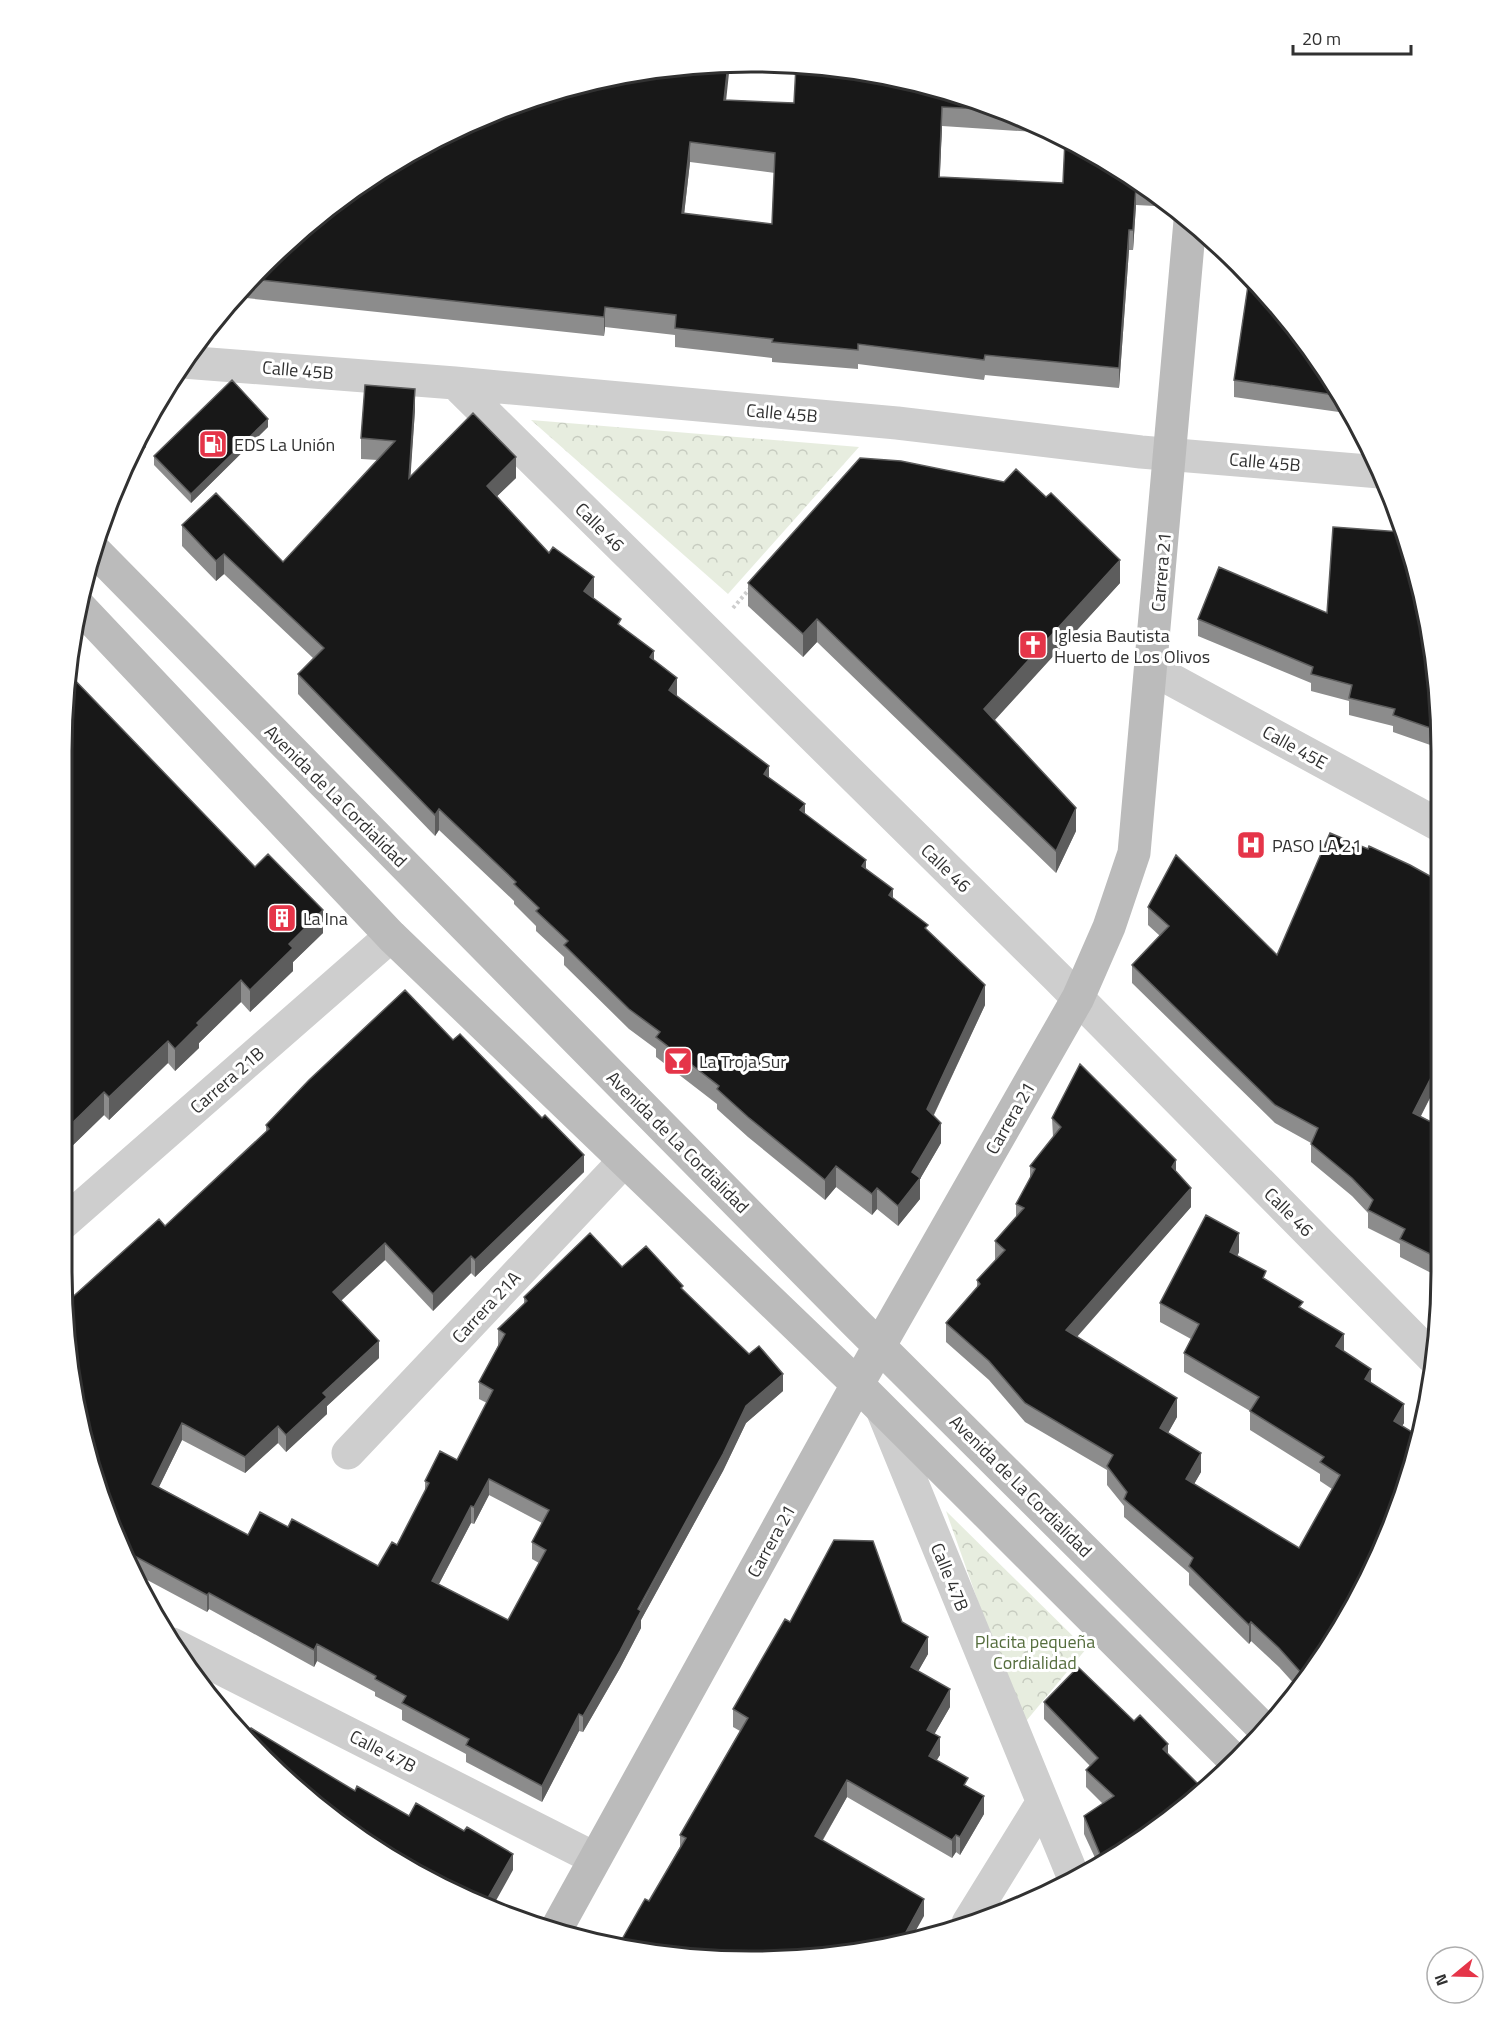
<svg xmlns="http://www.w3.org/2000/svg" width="1503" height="2023" font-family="'Titillium Web',sans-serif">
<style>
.park{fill:url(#park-crowns)}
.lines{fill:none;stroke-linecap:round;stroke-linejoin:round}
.path{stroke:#cecece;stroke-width:4;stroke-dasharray:3 3;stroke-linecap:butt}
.minor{stroke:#cecece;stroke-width:33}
.secondary{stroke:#bbb;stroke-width:33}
.wall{fill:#8c8c8c;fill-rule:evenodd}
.shaded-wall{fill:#5d5d5d}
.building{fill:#181818;stroke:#5d5d5d;stroke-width:1.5;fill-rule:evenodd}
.labels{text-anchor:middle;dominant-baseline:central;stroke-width:6;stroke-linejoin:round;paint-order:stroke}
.street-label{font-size:18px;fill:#313131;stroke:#fff}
.poi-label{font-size:18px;fill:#313131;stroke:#fff;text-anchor:start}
.park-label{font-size:18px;fill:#556d3d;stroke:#fff}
.rim{fill:none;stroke:#313131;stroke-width:3}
</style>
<defs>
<pattern id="park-crowns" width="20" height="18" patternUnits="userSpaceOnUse" patternTransform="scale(1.5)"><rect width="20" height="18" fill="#e7eddf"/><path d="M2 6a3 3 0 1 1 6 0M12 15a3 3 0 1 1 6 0" fill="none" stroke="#c7ccc0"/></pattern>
</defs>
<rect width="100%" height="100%" fill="#fff"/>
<path class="park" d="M531,420L859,447L728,594Z
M946,1511L1086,1649L1022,1726Z"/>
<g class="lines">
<path class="path" d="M733,608L752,586"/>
<path class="minor" d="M183,362L455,383L897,423L1141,452L1380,472
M455,383L1057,977L1432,1357
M1152,669L1437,824
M62,1224L391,936
M883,1412L1073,1876
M348,1453L624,1161
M172,1644L594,1858
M968,1923L1042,1803"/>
<path class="secondary" d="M93,549L854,1321L1266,1731
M79,606L391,936L858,1385L1234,1760
M557,1928L848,1401L1078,998L1109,927L1134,853L1190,221"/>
</g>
<path class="wall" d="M974,98L1051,133L942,126L939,177L1063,183L1097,154L1155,196V206L1136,205L1133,250H1129L1119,388L985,375L984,380L858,364V369L772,362V358L675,347V335L605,327L604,336L236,297L263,264L726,100L794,103ZM690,162L775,173L772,224L684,214Z
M1299,332L1346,413L1234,397V380Z
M415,410L410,477L516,478L497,496L549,553L594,597L593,598L654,660L677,696L769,778L805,814L866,869L893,898L928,931L985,1005L934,1115L941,1143L920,1179V1199L898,1226L877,1209L872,1215L836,1187L825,1200L748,1137L717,1109V1104L656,1057V1049L629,1029L564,965V957L536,931V926L514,904V901L439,830L435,836L298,694V674L313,658L224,574L216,581L182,546V525L283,562L378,460L361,459V438Z
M268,427L191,503L154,465V456Z
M748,583H1120L994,720L1076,831L1056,873L817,642L803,657L748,606Z
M1198,619L1436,661V747L1393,732V726L1349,715V701L1311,691V683L1198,636Z
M63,707L255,867L323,933L293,962V971L250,1012L241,1002L199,1043V1048L175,1071L168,1063L109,1120L104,1115L68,1150V1171Z
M1437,880L1438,1082L1421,1116L1439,1126L1440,1287L1439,1277L1400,1257V1244L1368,1228V1213L1352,1196L1311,1162V1143L1275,1123L1132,983V965L1160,936L1148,925V907L1277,955Z
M453,1040L584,1172L475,1277L471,1273L433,1311L385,1260L341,1301L379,1358L327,1406V1414L286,1452L278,1443L245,1473L182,1440L159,1487L248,1535L288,1527L378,1566L397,1545L425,1492V1481L457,1460L487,1403L479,1399V1382L498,1346V1329L524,1305V1297L622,1267L683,1290L783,1391L746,1423L723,1471L641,1620V1628L620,1668L583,1732L579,1731L542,1802L466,1762V1754L402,1720V1710L375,1696V1692L317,1661L314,1667L209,1609L207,1612L136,1574L85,1450L165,1226L266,1132V1125ZM489,1495L542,1523L532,1542V1559L539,1563L508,1620L439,1584L471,1523L474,1524Z
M1052,1118L1176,1171L1191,1207L1077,1337L1177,1417L1168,1433L1201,1472L1194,1484L1299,1548L1332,1489L1320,1481V1474L1250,1430V1411L1184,1372V1353L1191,1339L1160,1322V1303L1239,1252L1237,1256L1303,1309L1344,1351L1404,1423L1402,1426L1349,1616L1298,1688L1279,1667L1251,1641L1249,1644L1189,1585V1573L1124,1517V1506L1107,1485V1470L1025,1422L989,1380L946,1342V1323L977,1288V1280L995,1261V1241L1016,1217V1204L1030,1178V1166L1053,1137Z
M790,1622H902L928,1654L918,1671L950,1707L934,1734L940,1755L936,1760L968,1787L984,1814L960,1855L956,1852L952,1858L847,1797L823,1840L924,1916L617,1948L649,1901L680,1847V1835L740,1731L733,1727V1709Z
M1044,1702L1134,1721L1199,1785V1793L1171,1819L1097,1862L1084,1834V1816L1103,1804L1086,1787V1770L1090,1766L1044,1719Z"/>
<path class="shaded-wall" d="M728,64H730L724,120V100Z
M942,107V126L939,197V177Z
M690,142V162L682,233V213Z
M1136,186V205L1133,250V230Z
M1129,230V250L1119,388V368Z
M605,307V327L604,336V317Z
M415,389V410L409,499V478Z
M268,419V427L191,503V494Z
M146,438V447L122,473L133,453Z
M516,457V478L487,506V486Z
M224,554V574L216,581V561Z
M1120,560V583L984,732V709Z
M594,577V597L584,611V591Z
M817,619V642L803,657V634Z
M654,651V671L650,657Z
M677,678V698L669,690Z
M769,766V787L764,774Z
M805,804V824L800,810Z
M1076,808V831L1056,873V851Z
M439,809V830L435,836V815Z
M866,860V881L862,866Z
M893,889V909L889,895Z
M323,910V933L293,962V971L250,1012V990L289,944Z
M241,980V1002L199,1043V1048L175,1071V1049L197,1023Z
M985,985V1005L927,1129V1109Z
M168,1041V1063L109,1120V1097Z
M1438,1064V1082L1413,1131V1113Z
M104,1092V1115L68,1150V1171L62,1177V1133Z
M941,1123V1143L920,1179V1199L898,1226V1206L912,1172Z
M584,1155V1172L475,1277V1260Z
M1176,1160V1179L1172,1167Z
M836,1166V1187L825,1200V1180Z
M877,1188V1209L872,1215V1194Z
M1191,1188V1207L1066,1349V1330Z
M1239,1233V1252L1230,1271V1252Z
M385,1243V1260L333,1308V1292Z
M471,1256V1273L433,1311V1294Z
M1344,1334V1353L1336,1346Z
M379,1341V1358L327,1406V1414L286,1452V1435L323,1393Z
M1371,1369V1387L1365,1379Z
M783,1374V1391L746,1423L723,1471L641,1620V1628L620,1668L583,1732V1716L746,1406Z
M1177,1398V1417L1160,1447V1428Z
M1404,1404V1423L1394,1440V1421Z
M182,1423V1440L152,1501V1484Z
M278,1426V1443L245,1473V1457Z
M1201,1453V1472L1186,1498V1479Z
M489,1479V1495L474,1524V1507Z
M471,1506V1523L432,1597V1581Z
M209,1593V1609L207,1612V1595Z
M1251,1622V1641L1249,1644V1625Z
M928,1637V1654L911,1684V1667Z
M317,1644V1661L314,1667V1650Z
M950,1689V1707L927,1747V1730Z
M579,1714V1731L542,1802V1786Z
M940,1737V1755L929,1773V1756Z
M1168,1744V1761L1163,1749Z
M847,1780V1797L815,1853V1836Z
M984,1796V1814L960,1855V1837Z
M956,1835V1852L952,1858V1840Z
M513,1854V1870L493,1906L485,1903Z
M924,1899V1916L910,1941L899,1945Z"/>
<path class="building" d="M707,63L728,64L724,100L794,103L796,66L842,67L974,98L1001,110L942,107L939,177L1063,183L1065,140L1097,154L1141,186H1136L1133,230H1129L1119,368L985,355L984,360L858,344V350L772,342L773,339L675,328L676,315L605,307L604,317L251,279L263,264L332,204L447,133L573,85ZM690,142L775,153L772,224L682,213Z
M1249,279L1299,332L1335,395L1234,380Z
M232,380L268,419L191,494L154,456Z
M365,385L415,389L409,478L473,413L516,457L487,486L549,553L553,547L594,577L584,591L621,619L618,624L654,651L650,657L677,678L669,690L769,766L764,774L805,804L800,810L866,860L862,866L893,889L889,895L928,925L925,928L985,985L927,1109L941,1123L912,1172L920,1178L898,1206L877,1188L872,1194L836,1166L825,1180L748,1117L717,1089L719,1086L656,1037L660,1032L629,1009L564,945L568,941L536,911L539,908L514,884L516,882L439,809L435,815L298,674L324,648L224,554L216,561L182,525L216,493L283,562L395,441L361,438Z
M142,434L146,438L133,453Z
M860,458L901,461L1004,482L1016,469L1046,497L1051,493L1120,560L984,709L1076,808L1056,851L817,619L803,634L748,583Z
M1333,527L1401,532L1436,661V730L1393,715L1395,709L1349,698L1352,685L1311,674L1313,667L1198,619L1219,567L1327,613Z
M68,673L255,867L268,854L323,910L289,944L293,948L250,990L241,980L197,1023L199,1025L175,1049L168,1041L109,1097L104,1092L62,1133L63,707Z
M1330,833L1368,849L1369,846L1410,865L1437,880L1438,1064L1413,1113L1439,1126L1440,1259L1400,1239L1405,1229L1368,1210L1373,1200L1352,1178L1311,1144L1318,1128L1275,1105L1132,965L1169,926L1148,907L1176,855L1277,955Z
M405,990L453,1040L460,1034L542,1118L545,1115L584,1155L475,1260L471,1256L433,1294L385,1243L333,1292L379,1341L323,1393L327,1397L286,1435L278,1426L245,1457L182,1423L152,1484L248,1535L260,1512L288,1527L292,1519L378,1566L392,1542L397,1545L429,1483L425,1481L440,1451L457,1460L493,1390L479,1382L505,1334L498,1329L527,1301L524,1297L590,1233L622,1267L646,1246L683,1286L681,1288L749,1354L759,1346L783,1374L746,1406L723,1454L638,1609L641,1611L620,1651L583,1716L579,1714L542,1786L466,1745L469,1739L402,1703L406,1696L375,1679L376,1676L317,1644L314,1650L209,1593L207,1595L127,1552L85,1450L66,1303L159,1219L165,1226L269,1129L266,1125L309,1080ZM489,1479L549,1510L532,1542L546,1550L508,1620L432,1581L471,1506L474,1507Z
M1080,1064L1176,1160L1172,1167L1191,1188L1066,1330L1177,1398L1160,1428L1201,1453L1186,1479L1299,1548L1340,1475L1320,1462L1324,1457L1250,1411L1259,1397L1184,1353L1199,1324L1160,1303L1206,1215L1239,1233L1230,1252L1266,1271L1263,1278L1303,1302L1299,1307L1344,1334L1336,1346L1371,1369L1365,1379L1404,1404L1394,1421L1417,1435L1405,1493L1349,1616L1305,1677L1279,1648L1251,1622L1249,1625L1189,1566L1193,1558L1124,1499L1127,1492L1107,1466L1113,1455L1025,1403L989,1361L946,1323L980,1284L977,1280L1005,1250L995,1241L1024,1208L1016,1204L1035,1169L1030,1166L1061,1127L1052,1118Z
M62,1141L68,1149L62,1154Z
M834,1540L873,1541L902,1622L928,1637L911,1667L950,1689L927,1730L940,1737L929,1756L968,1778L964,1785L984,1796L960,1837L956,1835L952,1840L847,1780L815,1836L924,1899L899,1945L886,1948L797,1960L617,1948L645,1899L649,1901L686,1838L680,1835L748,1718L733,1709L785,1619L790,1622Z
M1078,1667L1134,1721L1140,1715L1168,1744L1163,1749L1199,1785L1195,1789L1199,1793L1171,1819L1102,1859L1084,1816L1114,1796L1086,1770L1098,1758L1044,1702Z
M251,1728L355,1791L357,1786L409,1816L416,1803L464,1831L467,1827L513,1854L485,1903L446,1890L296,1790L246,1736Z"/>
<defs>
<g id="fuel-square" transform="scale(1.5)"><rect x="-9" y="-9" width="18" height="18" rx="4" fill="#e53549" stroke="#fff"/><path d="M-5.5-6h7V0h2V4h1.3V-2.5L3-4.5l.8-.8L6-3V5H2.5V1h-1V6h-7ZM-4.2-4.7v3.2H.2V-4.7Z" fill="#fff"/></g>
<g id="church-square" transform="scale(1.5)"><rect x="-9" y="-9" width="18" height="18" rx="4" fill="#e53549" stroke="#fff"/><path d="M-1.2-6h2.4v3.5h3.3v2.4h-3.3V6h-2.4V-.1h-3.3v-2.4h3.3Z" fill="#fff"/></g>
<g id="hospital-square" transform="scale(1.5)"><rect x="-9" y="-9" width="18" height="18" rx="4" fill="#e53549" stroke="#fff"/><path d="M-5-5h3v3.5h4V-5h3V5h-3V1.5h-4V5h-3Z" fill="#fff"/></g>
<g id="building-square" transform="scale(1.5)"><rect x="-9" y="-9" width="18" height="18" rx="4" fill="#e53549" stroke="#fff"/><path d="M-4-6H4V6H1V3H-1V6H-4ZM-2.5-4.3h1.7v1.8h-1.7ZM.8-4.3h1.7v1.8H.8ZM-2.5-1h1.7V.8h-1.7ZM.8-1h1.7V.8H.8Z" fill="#fff"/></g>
<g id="bar-square" transform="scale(1.5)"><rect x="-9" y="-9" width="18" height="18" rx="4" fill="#e53549" stroke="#fff"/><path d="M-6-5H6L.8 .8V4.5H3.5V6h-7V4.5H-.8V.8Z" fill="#fff"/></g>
</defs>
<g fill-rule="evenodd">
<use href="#fuel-square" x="213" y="444"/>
<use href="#church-square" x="1033" y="645"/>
<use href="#hospital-square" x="1251" y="845"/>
<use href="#building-square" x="282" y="918"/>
<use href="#bar-square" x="678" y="1061"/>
</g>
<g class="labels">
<g class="street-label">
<text transform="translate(298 370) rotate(5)">Calle 45B</text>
<text transform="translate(782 413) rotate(5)">Calle 45B</text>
<text transform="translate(1265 462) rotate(5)">Calle 45B</text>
<text transform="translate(600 527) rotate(45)">Calle 46</text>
<text transform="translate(1161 572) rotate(-85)">Carrera 21</text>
<text transform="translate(1295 747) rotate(29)">Calle 45E</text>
<text transform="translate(336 796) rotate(45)">Avenida de La Cordialidad</text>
<text transform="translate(946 868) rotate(44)">Calle 46</text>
<text transform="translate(227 1080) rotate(-41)">Carrera 21B</text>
<text transform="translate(1010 1118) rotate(-60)">Carrera 21</text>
<text transform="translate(678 1142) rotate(45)">Avenida de La Cordialidad</text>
<text transform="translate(1289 1212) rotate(45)">Calle 46</text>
<text transform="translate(486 1307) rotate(-47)">Carrera 21A</text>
<text transform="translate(1021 1486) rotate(45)">Avenida de La Cordialidad</text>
<text transform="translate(771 1541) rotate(-61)">Carrera 21</text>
<text transform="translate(950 1577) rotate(68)">Calle 47B</text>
<text transform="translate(383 1751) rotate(27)">Calle 47B</text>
</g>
<g class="poi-label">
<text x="234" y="444">EDS La Unión</text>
<text x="1054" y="635">Iglesia Bautista<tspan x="1054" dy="21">Huerto de Los Olivos</tspan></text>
<text x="1272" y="845">PASO LA 21</text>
<text x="303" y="918">La Ina</text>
<text x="699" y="1061">La Troja Sur</text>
</g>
<g class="park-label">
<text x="1035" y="1641">Placita pequeña<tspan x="1035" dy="21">Cordialidad</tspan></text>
</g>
</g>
<path d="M0 0H1503V2023H0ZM751 72H752A679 679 0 0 1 1431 751V1272A679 679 0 0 1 752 1951H751A679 679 0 0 1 72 1272V751A679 679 0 0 1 751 72Z" fill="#fff" fill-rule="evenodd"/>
<path class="rim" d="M751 72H752A679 679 0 0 1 1431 751V1272A679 679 0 0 1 752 1951H751A679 679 0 0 1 72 1272V751A679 679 0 0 1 751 72Z"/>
<g transform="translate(1455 1975) rotate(251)"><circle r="28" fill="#ffffff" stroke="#adadad" stroke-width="1.5"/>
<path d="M0-4.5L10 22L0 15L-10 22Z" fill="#e53549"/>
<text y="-9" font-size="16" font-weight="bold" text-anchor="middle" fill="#313131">N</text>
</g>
<path d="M1293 45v9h118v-9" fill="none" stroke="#313131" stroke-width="3"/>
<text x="1302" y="45" font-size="18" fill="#313131" stroke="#ffffff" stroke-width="4.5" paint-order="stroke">20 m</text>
</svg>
